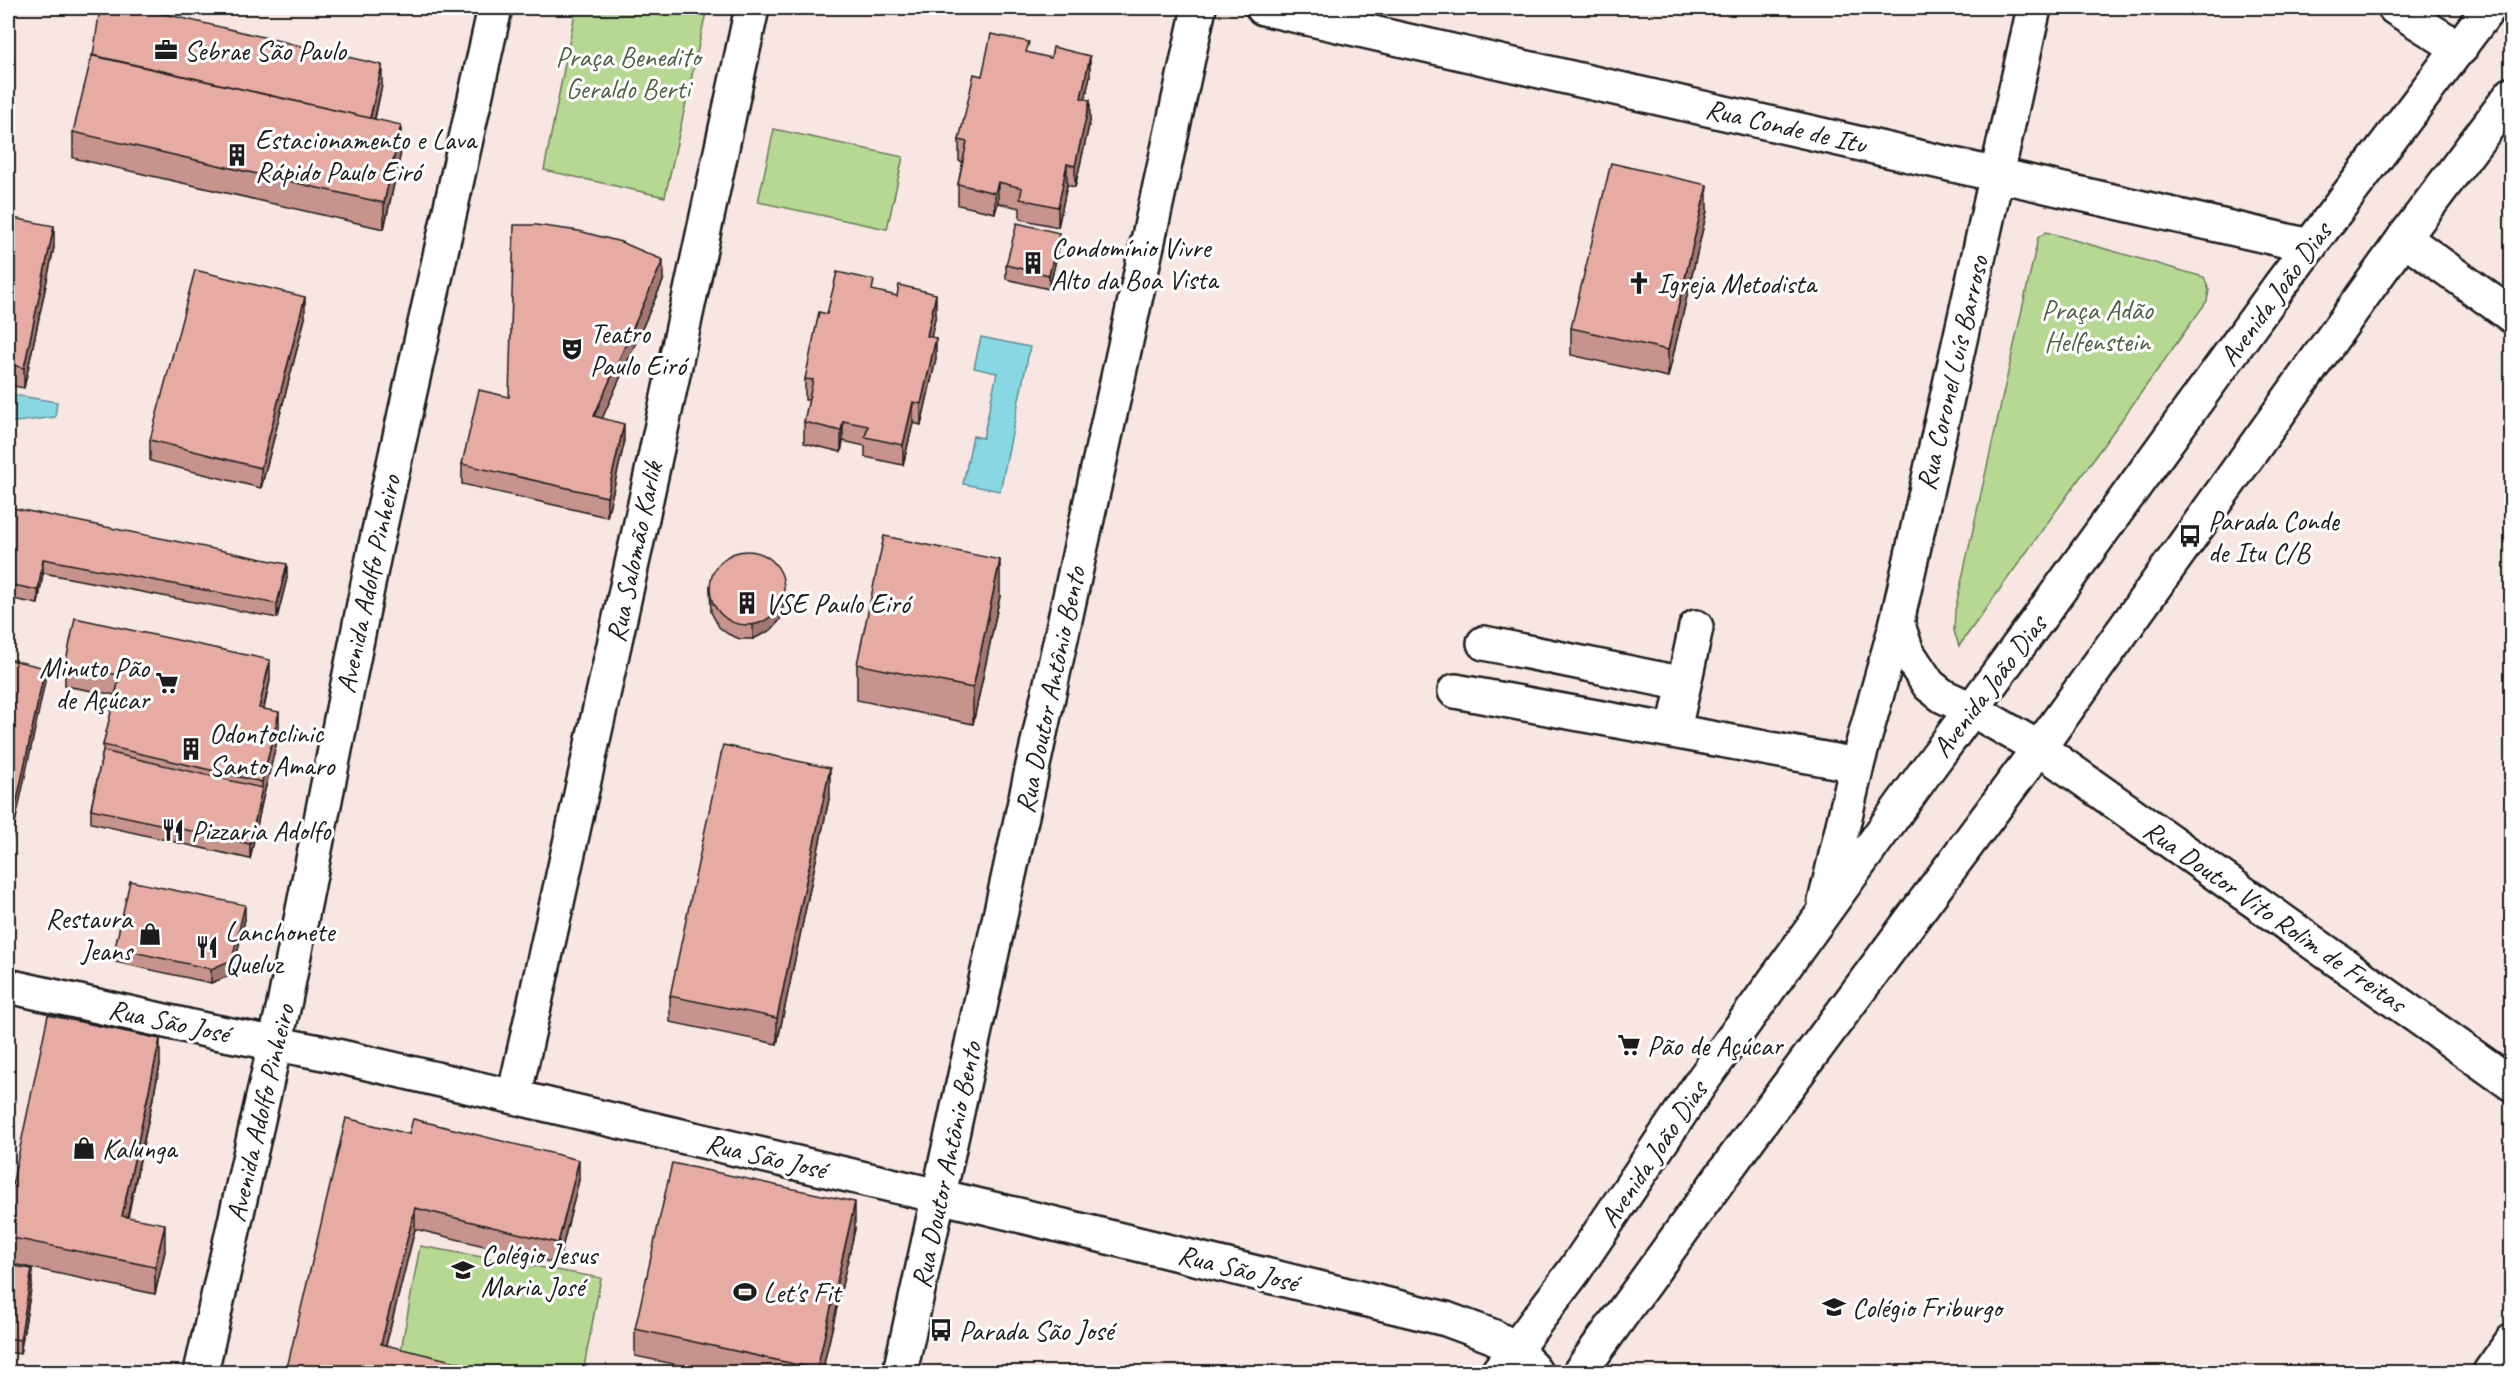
<svg xmlns="http://www.w3.org/2000/svg" width="2519" height="1380" font-family="Caveat,sans-serif">
<style>
.green{fill:#b6d893;stroke:#697a58;stroke-width:1.5}
.water{fill:#88d8e3;stroke:#5d8d93;stroke-width:1.5}
.lines{fill:none;stroke-linecap:round;stroke-linejoin:round}
.minor-casing{stroke:#1c1c1c;stroke-width:38}
.major-casing{stroke:#1c1c1c;stroke-width:38}
.minor{stroke:#fff;stroke-width:33}
.major{stroke:#fff;stroke-width:33}
.wall{fill:#c6948c;stroke:#1c1c1c;stroke-width:1.5}
.shaded-wall{fill:#a17872;stroke:#1c1c1c;stroke-width:1.5}
.building{fill:#e6aca3;stroke:#1c1c1c;stroke-width:1.5}
.labels{text-anchor:middle;dominant-baseline:central;stroke-width:6;stroke-linejoin:round;paint-order:stroke}
.poi-label{font-size:28px;fill:#1c1c1c;stroke:#fff;text-anchor:start}
.park-label{font-size:28px;fill:#525e46;stroke:#fff}
.street-label{font-size:28px;fill:#1c1c1c;stroke:#fff}
</style>
<rect width="100%" height="100%" fill="#f8e6e3"/>
<filter id="ink" filterUnits="userSpaceOnUse"><feTurbulence type="fractalNoise" baseFrequency=".0167" numOctaves="2"/><feDisplacementMap in="SourceGraphic" scale="12" xChannelSelector="R" yChannelSelector="G"/><feConvolveMatrix kernelMatrix="1 2 1 2 8 2 1 2 1" color-interpolation-filters="sRGB"/></filter>
<g filter="url(#ink)">
<path class="green" d="M576,8H707L665,197L544,170Z
M774,129L903,157L887,229L758,202Z
M2046,232L2204,277L2209,290L2207,301L1959,646L1954,631L1955,610L2038,238Z
M420,1246L601,1278L583,1372H464L399,1361Z"/>
<path class="water" d="M981,337L1030,347L1000,491L963,484L973,436L983,438L997,373L974,368Z
M8,394L57,402L55,417L8,423Z"/>
<g class="lines">
<g class="minor-casing">
<path id="minor" d="M1263,8L2310,246
M2034,8L1897,622L1907,652L1929,685L1943,696L1971,709L2039,748L2512,1084
M2395,8L2460,49
M2404,238L2512,316
M1484,643L1684,684L1674,730
M1684,684L1696,627
M1455,691L1857,765
M8,986L210,1031L324,1053L514,1097L985,1207L1446,1319L1492,1336L1517,1349L1535,1372
M514,1097L637,541L752,8
M900,1372L1199,8
M2490,1372L2512,1341"/>
</g>
<g class="major-casing">
<path id="major" d="M1825,902L1857,765L1897,622
M201,1372L285,1000L375,549L495,8
M1498,1372L1574,1271L1700,1084L1926,771L2037,621L2281,284L2489,8
M1580,1372L1744,1145L2039,748L2404,238L2512,94"/>
</g>
<use href="#minor" class="minor"/>
<use href="#major" class="major"/>
</g>
<path class="wall" d="M1029,53L1090,76L1085,99L1090,121L1075,187L1067,185L1058,227L1020,219V208L998,203L995,213L958,205V184L963,162L959,161V140L982,76Z
M382,85L375,119L401,152L384,229L73,158V132Z
M1707,211L1668,377L1571,355V328Z
M8,217L54,247L24,388L8,385Z
M1059,247L1049,289L1006,279V265Z
M663,281L602,418L624,444L607,517L462,484V464L509,397Z
M874,291L936,314L931,337L936,359L921,425L913,423L903,465L865,457V446L843,441L841,452L804,443V422L809,400H805V379L827,314Z
M305,318L261,488L150,461V440Z
M8,507L287,578L277,618L43,573L38,604L8,598Z
M710,586L783,607L780,620L771,630L753,639H740L728,634L719,627L711,612Z
M1000,596L973,724L857,700V664Z
M65,666L270,680L264,709L279,733L262,802L250,859L91,823V809L103,751V745L116,695L65,686Z
M830,794L777,1044L670,1022V996Z
M245,919L232,975L211,983L115,962V948Z
M160,1065L128,1217L165,1251L155,1294L8,1263V1205Z
M409,1134L579,1180L558,1264L415,1229L386,1345L286,1372Z
M855,1229L822,1372H712L635,1356V1329Z
M8,1265L32,1283L20,1354L8,1352Z"/>
<path class="shaded-wall" d="M1090,56V76L1081,119V98Z
M382,65V85L369,144V124Z
M1090,100V121L1075,187V166Z
M401,125V152L384,229V203Z
M1067,164V185L1058,227V207Z
M998,182V203L995,213V193Z
M1707,185V211L1668,377V350Z
M54,226V247L24,388V368Z
M1059,233V247L1049,289V275Z
M663,260V281L594,437V416Z
M936,294V314L927,357V336Z
M305,297V318L261,488V468Z
M936,338V359L921,425V404Z
M913,402V423L903,465V445Z
M843,421V441L841,452V431Z
M624,424V444L607,517V497Z
M43,559V573L38,604V590Z
M1000,560V596L973,724V688Z
M287,564V578L277,618V604Z
M783,593V607L780,620L771,630L753,639V625Z
M270,660V680L259,728V708Z
M45,668V682L8,857V843Z
M279,712V733L262,802L250,859V844L262,788V782Z
M830,768V794L777,1044V1018Z
M245,905V919L232,975L211,983V969Z
M160,1039V1065L122,1242V1216Z
M579,1160V1180L558,1264V1243Z
M855,1202V1229L822,1372H817V1369Z
M415,1208V1229L381,1365V1344Z
M165,1224V1251L155,1294V1267Z
M32,1269V1283L20,1354V1340Z"/>
<path class="building" d="M100,8H139L382,65L370,118L93,56Z
M991,34L1029,42L1026,52L1051,58L1053,47L1090,56L1081,98L1090,100L1075,166L1067,164L1058,207L1020,199L1022,188L998,182L995,193L958,184L967,142L959,140L974,74L982,76Z
M92,55L401,125L384,203L73,132Z
M1611,163L1707,185L1668,350L1571,328Z
M8,217L54,226L24,368L8,364Z
M1017,223L1059,233L1049,275L1006,265Z
M514,225H536L579,231L621,242L663,260L594,416L624,424L607,497L462,464L479,390L509,397Z
M195,270L305,297L261,468L150,440Z
M837,272L874,280L872,290L897,296L899,285L936,294L927,336L936,338L921,404L913,402L903,445L865,437L868,426L843,421L841,431L804,422L813,380L805,379L819,312L827,314Z
M8,507L287,564L277,604L43,559L38,590L8,584Z
M884,536L1000,560L973,688L857,664Z
M710 588a37 37 0 1 1 74 0a37 37 0 1 1-74 0Z
M75,618L270,660L259,708L279,712L262,782L103,745L120,675L65,666Z
M8,659L45,668L8,843Z
M723,745L830,768L777,1018L670,996Z
M103,751L262,788L250,844L91,809Z
M130,881L245,905L232,960L211,969L115,948Z
M48,1015L160,1039L122,1216L165,1224L155,1267L8,1237V1205Z
M346,1118L409,1134L413,1119L579,1160L558,1243L415,1208L381,1344L498,1372H286Z
M672,1163L855,1202L817,1369L635,1329Z
M8,1265L32,1269L20,1340L8,1338Z"/>
</g>
<defs>
<g id="office-bare" transform="scale(1.8)"><path d="M-6-3h4V-5.5h4V-3h4V5H-6ZM-1-4.5V-3h2v-1.5ZM-6 0V1H6V0Z" fill="#1c1c1c" stroke="#fff" stroke-width="2.5" paint-order="stroke"/></g>
<g id="building-bare" transform="scale(1.8)"><path d="M-4-6H4V6H1V3H-1V6H-4ZM-2.5-4.3h1.7v1.8h-1.7ZM.8-4.3h1.7v1.8H.8ZM-2.5-1h1.7V.8h-1.7ZM.8-1h1.7V.8H.8Z" fill="#1c1c1c" stroke="#fff" stroke-width="2.5" paint-order="stroke"/></g>
<g id="church-bare" transform="scale(1.8)"><path d="M-1.2-6h2.4v3.5h3.3v2.4h-3.3V6h-2.4V-.1h-3.3v-2.4h3.3Z" fill="#1c1c1c" stroke="#fff" stroke-width="2.5" paint-order="stroke"/></g>
<g id="theatre-bare" transform="scale(1.8)"><path d="M-5-5.5Q0-4 5-5.5V0Q5 5 0 6Q-5 5-5 0ZM-3.3-2.5H-1v1.5H-3.3ZM1-2.5H3.3v1.5H1ZM-2.8 1Q0 5.5 2.8 1Z" fill="#1c1c1c" stroke="#fff" stroke-width="2.5" paint-order="stroke"/></g>
<g id="bus-bare" transform="scale(1.8)"><path d="M-5-6H5V4H4V6H2V4H-2V6H-4V4H-5ZM-3.5-4V0h7V-4ZM-3.5 1.2v1.5H-2V1.2ZM2 1.2v1.5H3.5V1.2Z" fill="#1c1c1c" stroke="#fff" stroke-width="2.5" paint-order="stroke"/></g>
<g id="supermarket-bare" transform="scale(1.8)"><path d="M-6-5.5h2.5l.6 2H6L4.5 2H-2.5L-4.4-4H-6ZM-1.5 3.2a1.3 1.3 0 1 0 .1 0ZM3 3.2a1.3 1.3 0 1 0 .1 0Z" fill="#1c1c1c" stroke="#fff" stroke-width="2.5" paint-order="stroke"/></g>
<g id="restaurant-bare" transform="scale(1.8)"><path d="M-5-6h1v4h1v-4h1v4h1v-4h1v5L-1.5 .5V6h-2V.5L-5-1ZM5-6V6H3V1.5H1.5Q1.5-4 5-6Z" fill="#1c1c1c" stroke="#fff" stroke-width="2.5" paint-order="stroke"/></g>
<g id="shop-bare" transform="scale(1.8)"><path d="M-5-2.5h2.3a2.7 3.5 0 0 1 5.4 0H5L5.5 6h-11ZM-1.5-2.5h3a1.5 2.3 0 0 0-3 0Z" fill="#1c1c1c" stroke="#fff" stroke-width="2.5" paint-order="stroke"/></g>
<g id="school-bare" transform="scale(1.8)"><path d="M0-5L7-2L0 1L-7-2ZM-4 1L0 2.5L4 1V4Q0 6-4 4Z" fill="#1c1c1c" stroke="#fff" stroke-width="2.5" paint-order="stroke"/></g>
<g id="stadium-bare" transform="scale(1.8)"><path d="M0-5a6.5 5 0 1 0 0 10a6.5 5 0 1 0 0-10ZM-3.5-1.8h7v3.6h-7Z" fill="#1c1c1c" stroke="#fff" stroke-width="2.5" paint-order="stroke"/></g>
</defs>
<g fill-rule="evenodd">
<use href="#office-bare" x="166" y="50"/>
<use href="#building-bare" x="237" y="155"/>
<use href="#building-bare" x="1033" y="263"/>
<use href="#church-bare" x="1639" y="283"/>
<use href="#theatre-bare" x="572" y="349"/>
<use href="#bus-bare" x="2190" y="536"/>
<use href="#building-bare" x="747" y="603"/>
<use href="#supermarket-bare" x="167" y="683"/>
<use href="#building-bare" x="191" y="749"/>
<use href="#restaurant-bare" x="173" y="830"/>
<use href="#shop-bare" x="150" y="934"/>
<use href="#restaurant-bare" x="207" y="947"/>
<use href="#supermarket-bare" x="1629" y="1045"/>
<use href="#shop-bare" x="84" y="1148"/>
<use href="#school-bare" x="463" y="1270"/>
<use href="#stadium-bare" x="745" y="1292"/>
<use href="#school-bare" x="1834" y="1307"/>
<use href="#bus-bare" x="941" y="1330"/>
</g>
<g class="labels">
<g class="poi-label">
<text x="184" y="50">Sebrae São Paulo</text>
<text x="255" y="139">Estacionamento e Lava<tspan x="255" dy="32">Rápido Paulo Eiró</tspan></text>
<text x="1051" y="247">Condomínio Vivre<tspan x="1051" dy="32">Alto da Boa Vista</tspan></text>
<text x="1657" y="283">Igreja Metodista</text>
<text x="590" y="333">Teatro<tspan x="590" dy="32">Paulo Eiró</tspan></text>
<text x="2208" y="520">Parada Conde<tspan x="2208" dy="32">de Itu C/B</tspan></text>
<text x="765" y="603">VSE Paulo Eiró</text>
<text x="149" y="667" text-anchor="end">Minuto Pão<tspan x="149" dy="32">de Açúcar</tspan></text>
<text x="209" y="733">Odontoclinic<tspan x="209" dy="32">Santo Amaro</tspan></text>
<text x="191" y="830">Pizzaria Adolfo</text>
<text x="132" y="918" text-anchor="end">Restaura<tspan x="132" dy="32">Jeans</tspan></text>
<text x="225" y="931">Lanchonete<tspan x="225" dy="32">Queluz</tspan></text>
<text x="1647" y="1045">Pão de Açúcar</text>
<text x="102" y="1148">Kalunga</text>
<text x="481" y="1254">Colégio Jesus<tspan x="481" dy="32">Maria José</tspan></text>
<text x="763" y="1292">Let's Fit</text>
<text x="1852" y="1307">Colégio Friburgo</text>
<text x="959" y="1330">Parada São José</text>
</g>
<g class="park-label">
<text x="628" y="56">Praça Benedito<tspan x="628" dy="32">Geraldo Berti</tspan></text>
<text x="2097" y="309">Praça Adão<tspan x="2097" dy="32">Helfenstein</tspan></text>
</g>
<g class="street-label">
<text transform="translate(1786 126) rotate(13)">Rua Conde de Itu</text>
<text transform="translate(2275 294) rotate(-54)">Avenida João Dias</text>
<text transform="translate(1952 373) rotate(-77)">Rua Coronel Luís Barroso</text>
<text transform="translate(634 552) rotate(-78)">Rua Salomão Karlik</text>
<text transform="translate(368 584) rotate(-78)">Avenida Adolfo Pinheiro</text>
<text transform="translate(1989 686) rotate(-53)">Avenida João Dias</text>
<text transform="translate(1050 690) rotate(-78)">Rua Doutor Antônio Bento</text>
<text transform="translate(2275 916) rotate(35)">Rua Doutor Vito Rolim de Freitas</text>
<text transform="translate(169 1021) rotate(12)">Rua São José</text>
<text transform="translate(260 1113) rotate(-77)">Avenida Adolfo Pinheiro</text>
<text transform="translate(1653 1154) rotate(-56)">Avenida João Dias</text>
<text transform="translate(766 1156) rotate(13)">Rua São José</text>
<text transform="translate(946 1165) rotate(-78)">Rua Doutor Antônio Bento</text>
<text transform="translate(1238 1268) rotate(14)">Rua São José</text>
</g>
</g>
<rect width="2519" height="1380" fill="none" stroke="#fff" stroke-width="30"/>
<rect x="15" y="15" width="2489" height="1350" fill="none" stroke="#1c1c1c" stroke-width="2" filter="url(#ink)"/>
</svg>
